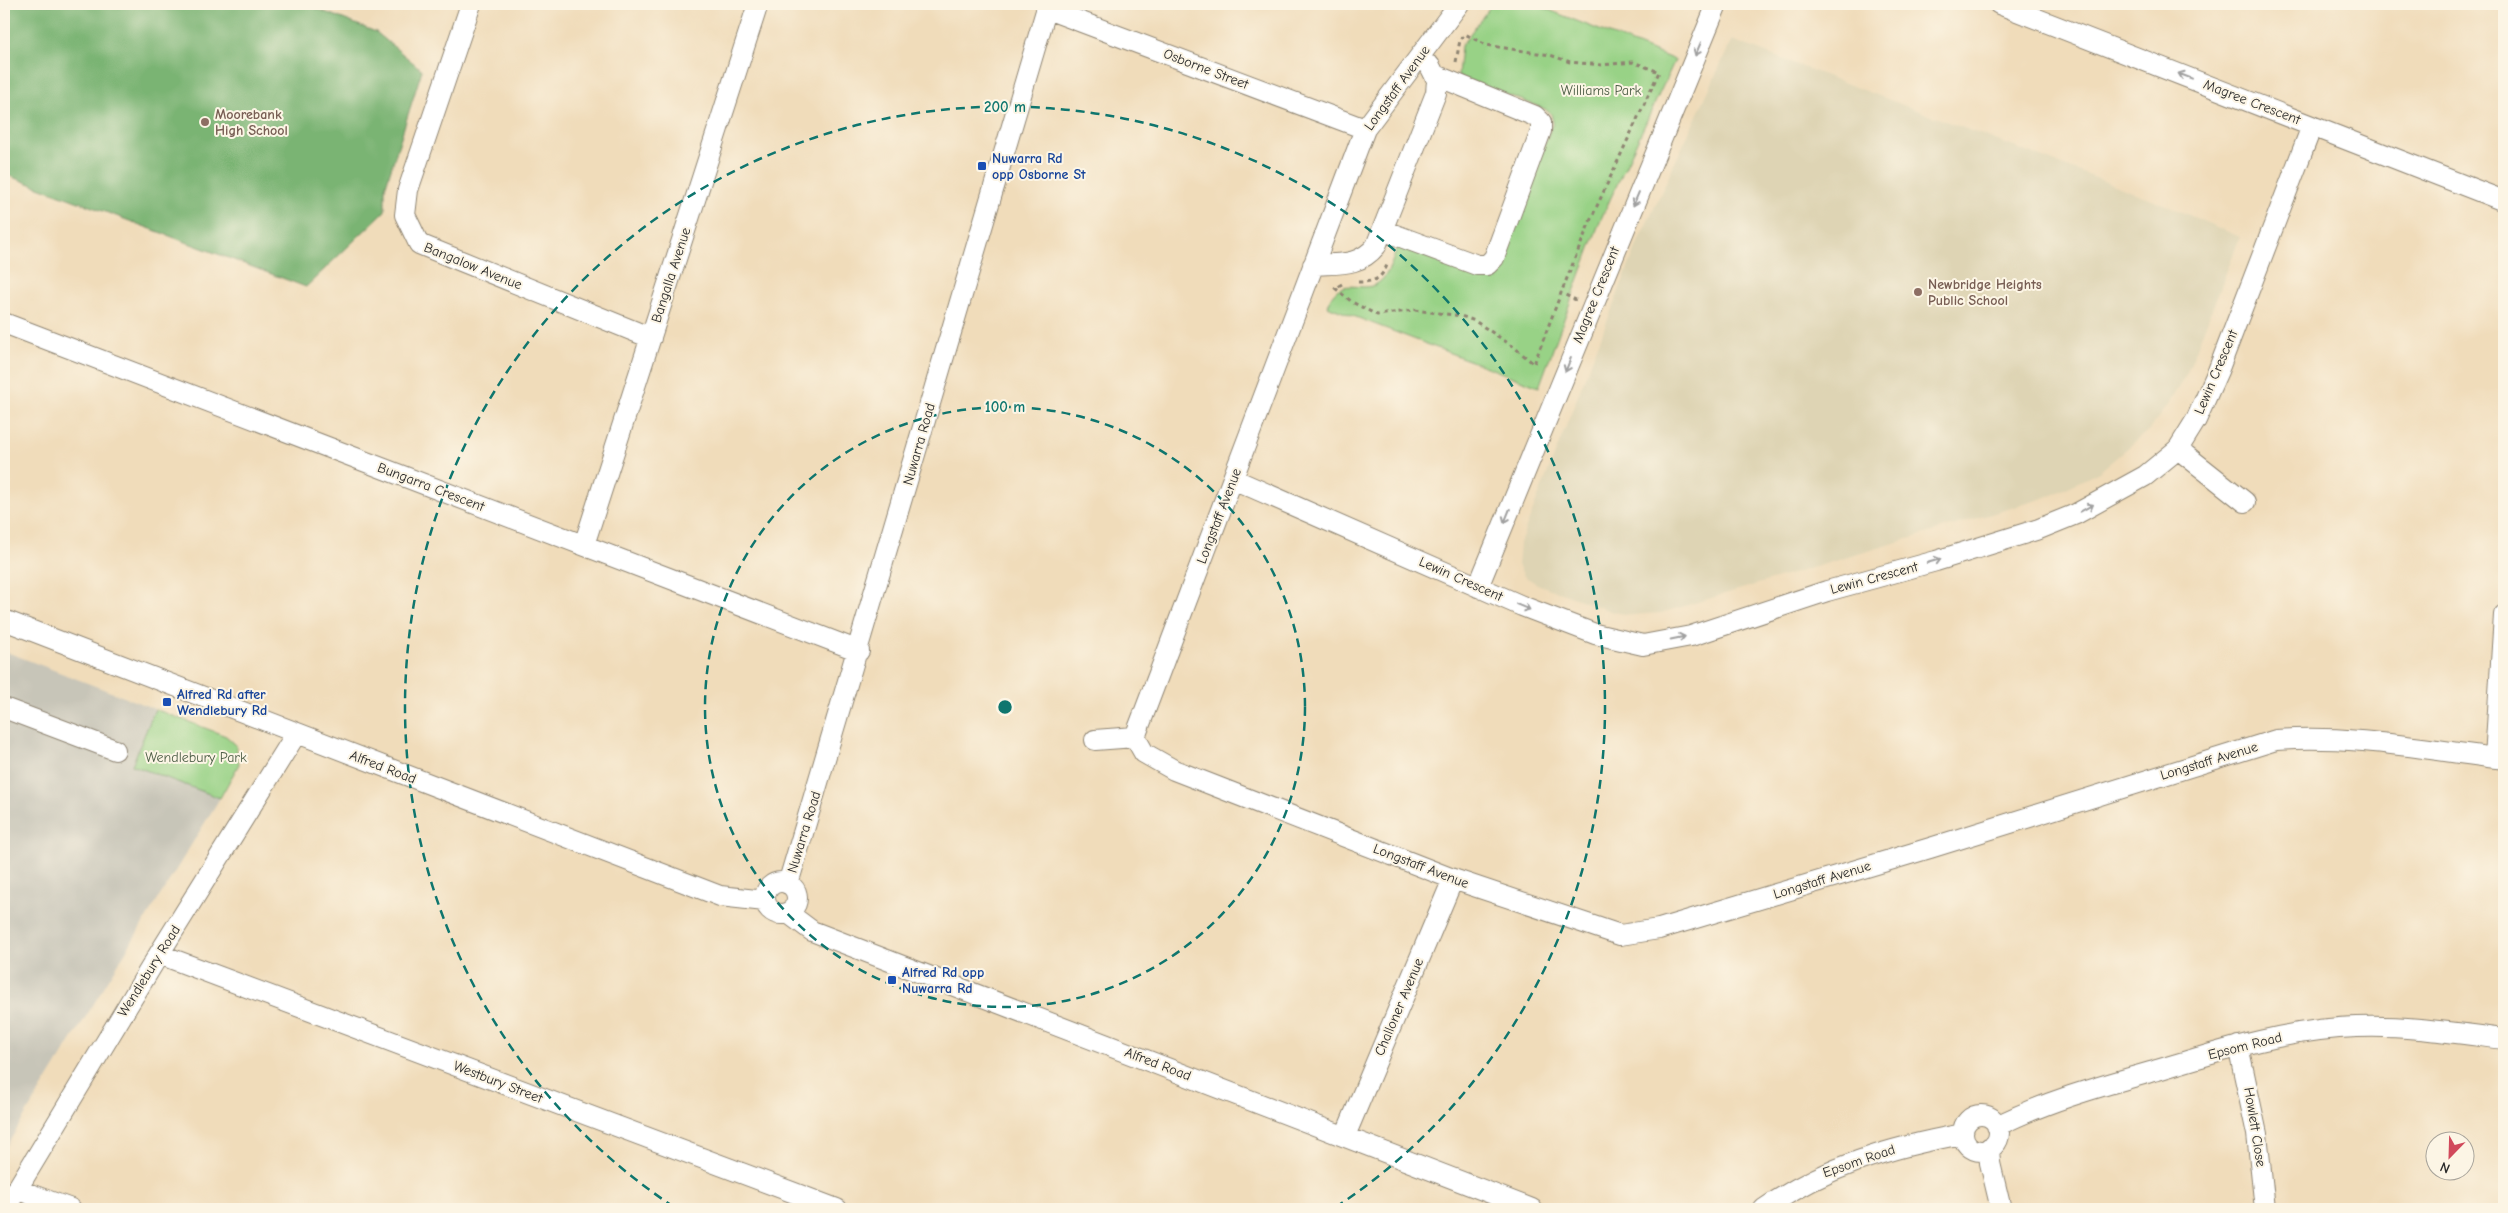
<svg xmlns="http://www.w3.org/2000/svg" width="2508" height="1213" font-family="'Comic Neue',sans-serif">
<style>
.built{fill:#ded4b4}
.industrial{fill:#c7c5b8}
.green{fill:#98d286;stroke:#627e58}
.forest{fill:#7ab473;stroke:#52704f}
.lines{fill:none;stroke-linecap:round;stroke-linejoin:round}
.minor-casing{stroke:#8e8472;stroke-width:22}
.path{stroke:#8e8472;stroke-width:3;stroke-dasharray:4 4;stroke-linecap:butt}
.minor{stroke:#fff;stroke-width:20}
.oneway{stroke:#a0a0a0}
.ring{fill:none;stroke:#0f766e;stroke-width:2.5;stroke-dasharray:9 6}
.education-dot{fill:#8d6e63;stroke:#fcf5e5;stroke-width:2}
.transit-dot{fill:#1a4fb4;stroke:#fcf5e5;stroke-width:2}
.labels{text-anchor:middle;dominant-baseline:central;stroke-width:4;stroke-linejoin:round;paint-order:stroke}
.street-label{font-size:14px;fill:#2b2b2b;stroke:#fcf5e5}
.park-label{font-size:14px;fill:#4c5d46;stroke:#fcf5e5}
.education-label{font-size:14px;font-weight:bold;fill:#785e54;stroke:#fcf5e5;text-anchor:start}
.transit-label{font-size:14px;font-weight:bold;fill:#164399;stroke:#fcf5e5;text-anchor:start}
.centre{fill:#0f766e;stroke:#fcf5e5;stroke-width:2.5}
.ring-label{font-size:15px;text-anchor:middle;font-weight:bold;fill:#0f766e;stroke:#fcf5e5;stroke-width:4;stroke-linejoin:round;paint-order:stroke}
</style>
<rect width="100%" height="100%" fill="#fcf5e5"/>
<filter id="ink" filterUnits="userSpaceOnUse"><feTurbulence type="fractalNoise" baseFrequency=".02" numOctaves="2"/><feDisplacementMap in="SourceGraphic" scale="10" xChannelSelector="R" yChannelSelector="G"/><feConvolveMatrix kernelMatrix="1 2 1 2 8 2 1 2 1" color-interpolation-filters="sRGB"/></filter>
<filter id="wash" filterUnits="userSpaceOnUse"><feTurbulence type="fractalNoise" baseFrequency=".0096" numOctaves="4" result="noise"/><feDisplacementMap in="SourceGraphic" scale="20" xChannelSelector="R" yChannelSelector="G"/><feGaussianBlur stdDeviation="1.12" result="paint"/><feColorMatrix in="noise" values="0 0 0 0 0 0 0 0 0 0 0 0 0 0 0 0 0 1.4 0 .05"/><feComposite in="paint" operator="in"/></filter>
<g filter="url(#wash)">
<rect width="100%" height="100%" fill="#f0dcba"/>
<path class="built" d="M1732,40L2156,201L2240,237L2187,373L2168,404L2149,430L2099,472L2052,495L2028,503L1661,613L1633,615L1613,612L1537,584L1524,576L1518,565L1520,543L1639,240Z"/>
<path class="industrial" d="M4,651L155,709L133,765L220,798L4,1150Z"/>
<path class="green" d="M1492,4H1534L1675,60L1600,221L1539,387L1327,306C1339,272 1361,295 1378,283C1389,276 1393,258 1398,246L1493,281L1553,122L1551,114L1545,109L1458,76L1461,46Z
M155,709L226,736L236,745L239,764L220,798L132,765Z"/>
<path class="forest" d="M4,4H305L376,32L422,70L385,188V211L306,287L4,174Z"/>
</g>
<g filter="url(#ink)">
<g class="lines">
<g class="minor-casing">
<path id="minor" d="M471,4L408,190L405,215L419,244L651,338
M1459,4L1365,129L1135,737L1144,753L1174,770L1453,879L1620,935L1659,929L1930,848L2276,740C2352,734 2429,750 2504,759
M1999,4L2504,201
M1047,9L1365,129
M1382,230L1477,265H1487L1494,258L1541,131V122L1535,116L1435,75
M1313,265C1338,263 1359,267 1376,246L1436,93L1437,80L1430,66
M4,323L859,651
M2178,449L2245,502
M1233,479L1522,606L1595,634L1643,645L1691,636L1827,591L1936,561L2039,529L2076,514L2145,476L2178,449L2196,420L2218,371L2312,126
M584,545L758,4
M1478,587L1717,4
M4,620L720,896L765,901
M4,708L115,750
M1095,740L1135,737
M2495,758L2504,615
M765 898a16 16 0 1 1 32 0a16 16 0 1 1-32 0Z
M788,884L1048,4
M788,913L812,931L1532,1209
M159,954L837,1209
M2238,1046L2257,1134L2265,1209
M1963 1133a18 18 0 1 1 36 0a18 18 0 1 1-36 0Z
M1997,1126C2046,1101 2101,1086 2154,1071C2220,1051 2288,1029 2357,1027C2406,1025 2456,1033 2504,1039
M1345,1136L1453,879
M1989,1148L1990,1163L2001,1209
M16,1189L71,1209
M5,1209L159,954L296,734
M1764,1209C1824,1167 1891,1147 1963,1134"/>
</g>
<path class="path" d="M1456,62L1460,40L1465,34L1486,45L1550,55L1570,62L1602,65L1633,62L1659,72L1591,219L1561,293
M1358,282C1373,282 1381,280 1387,265
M1342,284L1335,288L1352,302L1377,315L1415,310L1461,316L1475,321L1514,347L1534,364L1561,293L1576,300"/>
<use href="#minor" class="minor"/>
</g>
<defs><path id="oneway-shaft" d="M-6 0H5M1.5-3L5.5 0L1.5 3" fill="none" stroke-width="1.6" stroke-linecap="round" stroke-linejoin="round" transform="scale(1.25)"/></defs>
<g class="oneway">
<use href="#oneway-shaft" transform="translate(1698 49) rotate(113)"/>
<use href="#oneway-shaft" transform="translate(2185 76) rotate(-159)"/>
<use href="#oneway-shaft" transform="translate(1636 199) rotate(113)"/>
<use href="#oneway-shaft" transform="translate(1568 365) rotate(112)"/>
<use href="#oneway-shaft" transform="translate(2087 508) rotate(-29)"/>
<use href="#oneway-shaft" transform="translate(1507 516) rotate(112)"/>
<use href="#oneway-shaft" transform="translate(1934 561) rotate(-16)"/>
<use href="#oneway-shaft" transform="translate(1523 607) rotate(22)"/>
<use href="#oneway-shaft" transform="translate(1678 638) rotate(-11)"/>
</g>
</g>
<g class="ring">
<circle cx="1005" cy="707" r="300"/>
<path d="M674 1207A600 600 0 1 1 1336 1207"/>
</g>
<g class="education-dot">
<circle cx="205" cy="122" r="5"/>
<circle cx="1918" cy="292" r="5"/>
</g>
<g class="transit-dot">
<rect x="977" y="161" width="10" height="10" rx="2.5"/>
<rect x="162" y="697" width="10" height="10" rx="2.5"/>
<rect x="887" y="975" width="10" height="10" rx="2.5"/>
</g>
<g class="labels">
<g class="street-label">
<text transform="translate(1206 69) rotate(21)">Osborne Street</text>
<text transform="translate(1397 88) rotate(-54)">Longstaff Avenue</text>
<text transform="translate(2252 102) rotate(21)">Magree Crescent</text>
<text transform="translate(473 266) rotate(22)">Bangalow Avenue</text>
<text transform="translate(671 275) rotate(-72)">Bangalla Avenue</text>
<text transform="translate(1596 295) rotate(-68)">Magree Crescent</text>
<text transform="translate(2216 372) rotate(-67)">Lewin Crescent</text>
<text transform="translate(919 444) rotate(-74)">Nuwarra Road</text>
<text transform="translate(431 487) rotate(21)">Bungarra Crescent</text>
<text transform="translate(1219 516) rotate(-69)">Longstaff Avenue</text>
<text transform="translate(1874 578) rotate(-15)">Lewin Crescent</text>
<text transform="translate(1461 579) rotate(24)">Lewin Crescent</text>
<text transform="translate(2209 761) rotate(-17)">Longstaff Avenue</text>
<text transform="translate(383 767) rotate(21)">Alfred Road</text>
<text transform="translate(804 832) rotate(-73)">Nuwarra Road</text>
<text transform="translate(1421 866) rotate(21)">Longstaff Avenue</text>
<text transform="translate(1822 880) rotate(-17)">Longstaff Avenue</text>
<text transform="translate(149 971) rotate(-58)">Wendlebury Road</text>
<text transform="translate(1399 1007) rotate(-67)">Challoner Avenue</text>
<text transform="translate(2245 1046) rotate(-14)">Epsom Road</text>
<text transform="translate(1158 1064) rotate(21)">Alfred Road</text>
<text transform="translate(498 1082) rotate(21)">Westbury Street</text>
<text transform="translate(2255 1127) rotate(81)">Howlett Close</text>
<text transform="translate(1859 1161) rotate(-19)">Epsom Road</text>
</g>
<g class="park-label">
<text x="1601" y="90">Williams Park</text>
<text x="196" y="757">Wendlebury Park</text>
</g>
<g class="education-label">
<text x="215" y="114">Moorebank<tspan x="215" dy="16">High School</tspan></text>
<text x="1928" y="284">Newbridge Heights<tspan x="1928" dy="16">Public School</tspan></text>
</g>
<g class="transit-label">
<text x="992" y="158">Nuwarra Rd<tspan x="992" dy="16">opp Osborne St</tspan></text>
<text x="177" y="694">Alfred Rd after<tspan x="177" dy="16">Wendlebury Rd</tspan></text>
<text x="902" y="972">Alfred Rd opp<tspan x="902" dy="16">Nuwarra Rd</tspan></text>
</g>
</g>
<circle cx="1005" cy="707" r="8" class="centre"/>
<g class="ring-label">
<text x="1005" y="112">200 m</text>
<text x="1005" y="412">100 m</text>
</g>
<rect width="2508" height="1213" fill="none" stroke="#fcf5e5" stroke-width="20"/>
<g transform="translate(2450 1156) rotate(203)"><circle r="24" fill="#fcf5e5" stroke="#a8a49b"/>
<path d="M0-4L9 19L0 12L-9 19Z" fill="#d1495b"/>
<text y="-8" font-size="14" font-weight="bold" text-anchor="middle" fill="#2b2b2b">N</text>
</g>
</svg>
